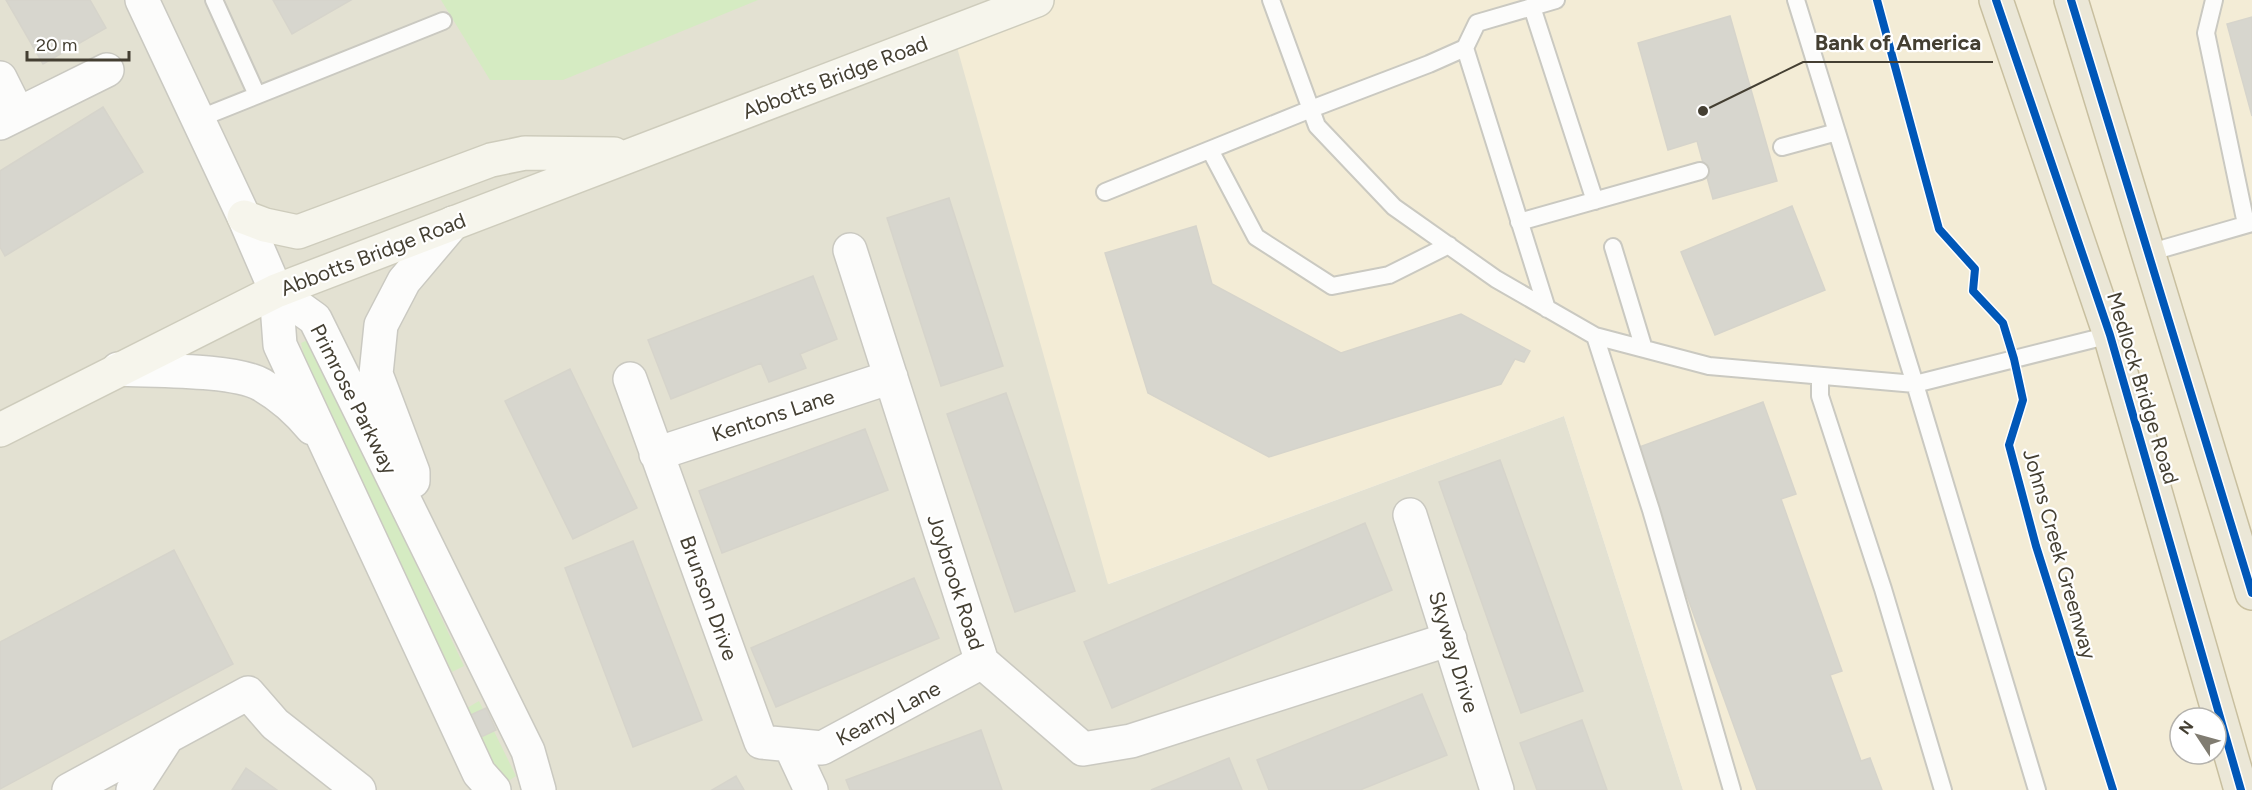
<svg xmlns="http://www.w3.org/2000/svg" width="2252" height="790" font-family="Figtree,sans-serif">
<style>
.residential{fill:#e3e1d2}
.commercial{fill:#f3ecd6;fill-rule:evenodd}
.green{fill:#d5ebc2}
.building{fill:#d7d6ce;stroke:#d6d4cb;stroke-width:1.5}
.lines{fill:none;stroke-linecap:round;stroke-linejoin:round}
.lane-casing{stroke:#cac9c1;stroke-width:20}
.street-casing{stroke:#cac9c1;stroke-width:36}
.secondary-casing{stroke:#ceccbc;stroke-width:36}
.highway-casing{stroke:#c8bf9f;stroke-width:36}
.lane{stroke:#fcfcfb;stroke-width:16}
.street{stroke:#fcfcfb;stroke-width:33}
.secondary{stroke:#f6f5ec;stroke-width:33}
.highway{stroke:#ebe7d7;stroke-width:33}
.cycleway-casing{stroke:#fff;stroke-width:11}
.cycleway{stroke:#0057b8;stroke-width:8}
.labels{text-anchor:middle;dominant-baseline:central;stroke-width:4.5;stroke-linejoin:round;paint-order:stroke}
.street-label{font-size:21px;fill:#443f32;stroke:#fff}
.leader{fill:none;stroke:#443f32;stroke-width:2}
.callout-dot{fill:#443f32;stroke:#fff;stroke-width:2}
.callout-label{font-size:22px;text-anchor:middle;font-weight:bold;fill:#443f32;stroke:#fff;stroke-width:4.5;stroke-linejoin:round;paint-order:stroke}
</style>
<rect width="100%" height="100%" fill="#eeede5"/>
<path class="residential" d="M0,0H1011L1109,584L1564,416L1683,790H0Z"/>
<path class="commercial" d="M1011,0H2252V790H1683L1564,416L1108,584L951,26ZM2180,718H2216V754H2180Z"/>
<path class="green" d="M441,0H758L563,80H490Z
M310,339L464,666L452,672L309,376L301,343Z
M479,701L516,776L502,785L467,708Z"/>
<path class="building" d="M6,0H90L106,28L43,64Z
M273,0H351L292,34Z
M1730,16L1777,181L1713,199L1697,141L1668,150L1638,43Z
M2252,17V116L2227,24Z
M103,107L143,172L5,256L0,247V171Z
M949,198L1003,366L941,386L887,218Z
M1792,206L1825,290L1715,335L1681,252Z
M1196,226L1212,284L1341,353L1461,314L1530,351L1524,362L1515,359L1501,384L1269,457L1148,393L1105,253Z
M813,276L837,339L800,354L806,368L769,382L761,363L671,399L648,340Z
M570,369L637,508L573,539L505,401Z
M1006,393L1075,591L1015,612L947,414Z
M1763,402L1796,494L1781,499L1842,671L1830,675L1861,761L1870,758L1882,790H1757L1634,449Z
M865,429L888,490L722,553L699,491Z
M1500,460L1583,691L1521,713L1439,482Z
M1365,523L1392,590L1112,708L1084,642Z
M633,541L702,720L633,747L565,568Z
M174,550L233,664L0,789V642Z
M914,578L939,638L776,707L751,648Z
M1422,694L1447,755L1360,790H1269L1257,760Z
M486,708L496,730L479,738L468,716Z
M1582,720L1607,790H1537L1520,743Z
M981,730L1002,790H850L846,780Z
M1229,758L1242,790H1151Z
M246,768L277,790H232Z
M736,776L744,790H712Z"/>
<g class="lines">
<g class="lane-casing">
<path id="lane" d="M214,0L257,95
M1271,0L1317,126L1394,207L1496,279L1595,336L1709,366L1915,384L2110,335
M1796,0L1915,384L2037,790
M2214,0L2206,33L2246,224
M1532,7L1595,201
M1465,48L1547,309
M198,119L443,21
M1782,147L1837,132
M1210,150L1256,237L1332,286L1389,275L1449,245
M1105,192L1311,109L1429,64L1465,48L1477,23L1556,0
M1519,222L1700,171
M1613,247L1644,349
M2148,253L2252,223
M1595,336L1651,510L1732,790
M1820,376V396L1883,589L1943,790"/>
</g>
<g class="street-casing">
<path id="street" d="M142,0L244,217L276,291L280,345L479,773L494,790
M0,78L18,114
M0,123L107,70
M850,250L982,662L1083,749L1131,741L1450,639
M276,291L315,319L528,751L539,790
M118,369C153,371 234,369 262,385C281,396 298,411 312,428
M630,379L761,742L822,748L982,662
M656,454L891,377
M413,481V472L376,374L381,325L404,281L453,223
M1410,515L1497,790
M790,745L811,790
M69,790L248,693L275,724L359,790
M133,790L166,739"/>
</g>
<g class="secondary-casing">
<path id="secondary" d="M244,217L265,225L298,232L491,160L525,153L614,154
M0,430L276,291L1037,0"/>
</g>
<g class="highway-casing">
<path id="highway" d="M1996,0L2110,335L2241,790
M2071,0L2252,593"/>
</g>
<use href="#lane" class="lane"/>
<use href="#street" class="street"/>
<use href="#secondary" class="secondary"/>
<use href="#highway" class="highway"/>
<g class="cycleway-casing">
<path id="cycleway" d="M1877,0L1939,229L1975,269L1973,291L2003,323L2014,359L2023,400L2009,445L2036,546L2113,790
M1996,0L2110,335L2241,790
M2071,0L2252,593"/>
</g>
<use href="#cycleway" class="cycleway"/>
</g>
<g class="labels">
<g class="street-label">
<text transform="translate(835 77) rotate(-21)">Abbotts Bridge Road</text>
<text transform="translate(373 254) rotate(-21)">Abbotts Bridge Road</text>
<text transform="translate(2143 388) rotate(73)">Medlock Bridge Road</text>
<text transform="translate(354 399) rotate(63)">Primrose Parkway</text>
<text transform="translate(773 415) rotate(-18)">Kentons Lane</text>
<text transform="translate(2060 554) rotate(74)">Johns Creek Greenway</text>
<text transform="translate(956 582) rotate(72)">Joybrook Road</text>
<text transform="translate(709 598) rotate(70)">Brunson Drive</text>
<text transform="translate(1454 652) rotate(73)">Skyway Drive</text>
<text transform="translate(888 713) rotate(-28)">Kearny Lane</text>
</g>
</g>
<path class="leader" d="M1703 111L1803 62H1993"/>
<circle class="callout-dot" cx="1703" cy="111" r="6"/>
<g class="callout-label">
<text x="1898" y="50">Bank of America</text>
</g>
<g transform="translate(2198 736) rotate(306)"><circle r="28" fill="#ffffff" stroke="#b4b2ad" stroke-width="1.5"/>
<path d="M0-4.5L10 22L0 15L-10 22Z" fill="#807c71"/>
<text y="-9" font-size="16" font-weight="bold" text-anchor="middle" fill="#443f32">N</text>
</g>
<path d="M27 51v9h102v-9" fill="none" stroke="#443f32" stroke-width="3"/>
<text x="36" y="51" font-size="18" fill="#443f32" stroke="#ffffff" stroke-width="4.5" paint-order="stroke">20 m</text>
</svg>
